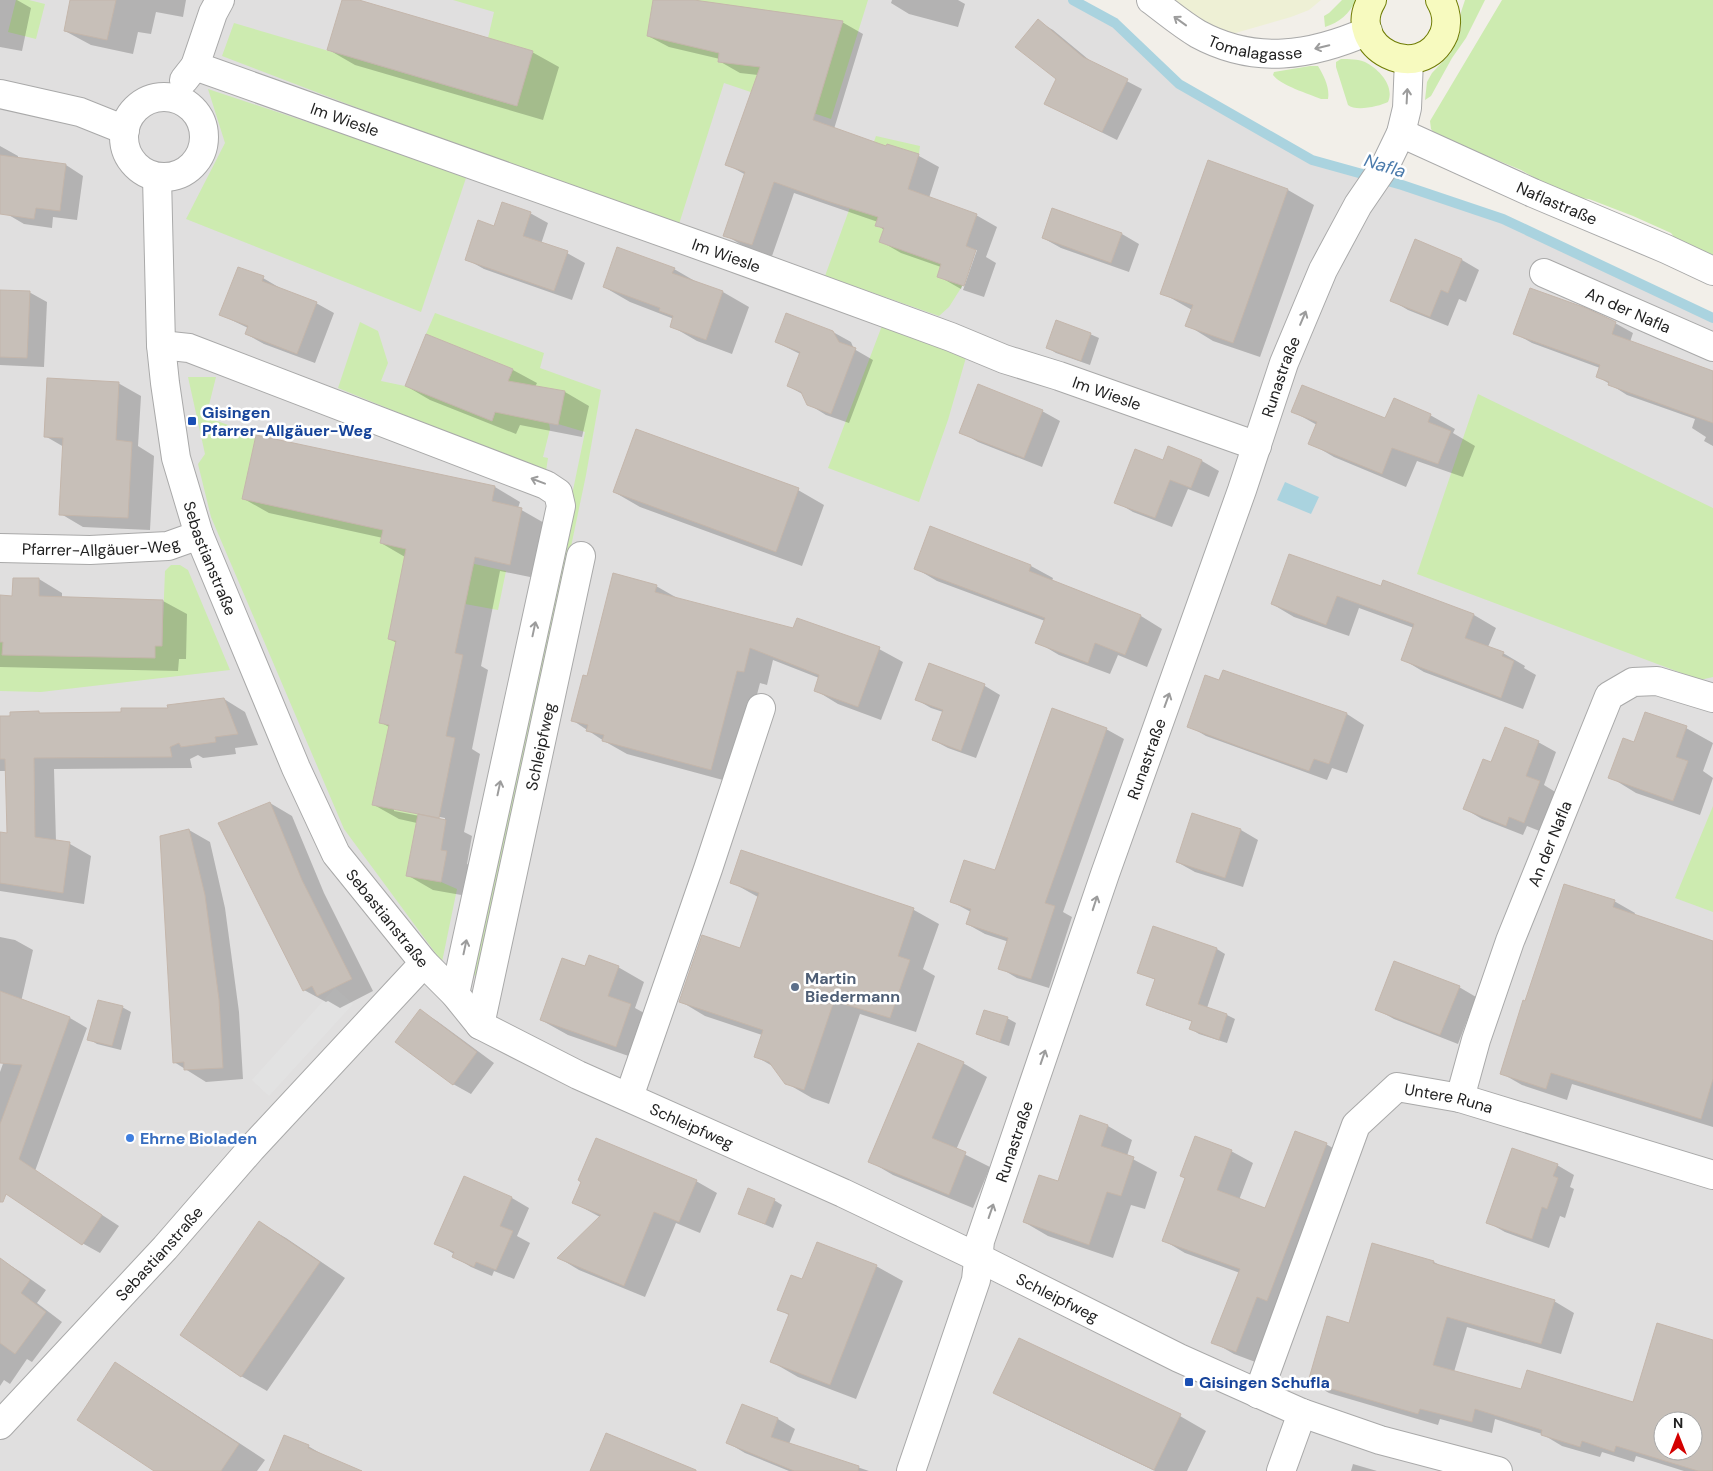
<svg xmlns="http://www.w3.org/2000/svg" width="1713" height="1471" font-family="'DM Sans',sans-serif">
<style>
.residential{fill:#e0dfdf;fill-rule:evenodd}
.farmland{fill:#eef0d5}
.grass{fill:#cdebb0}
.parking{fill:#e2e2e2}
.water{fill:#aad3df}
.shadow{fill:#0003;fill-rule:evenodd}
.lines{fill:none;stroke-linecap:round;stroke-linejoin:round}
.stream{stroke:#aad3df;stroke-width:10}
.building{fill:#c7bfb8;stroke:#c4b6ab;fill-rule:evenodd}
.street-casing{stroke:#a9a9a9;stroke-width:30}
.secondary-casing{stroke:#707d05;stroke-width:30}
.street{stroke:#fff;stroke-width:28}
.secondary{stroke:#f7fabf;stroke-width:28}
.oneway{stroke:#9c9c9c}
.transit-dot{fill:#1a4fb4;stroke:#fff;stroke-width:2}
.service-dot{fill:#5c6f8a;stroke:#fff;stroke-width:2}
.shop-dot{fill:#3f7fe0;stroke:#fff;stroke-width:2}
.labels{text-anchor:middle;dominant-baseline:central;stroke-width:5;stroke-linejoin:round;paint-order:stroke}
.street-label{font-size:16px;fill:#222;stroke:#fff}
.transit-label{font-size:16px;font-weight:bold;fill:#164399;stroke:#fff;text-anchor:start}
.service-label{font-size:16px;font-weight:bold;fill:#4e5e75;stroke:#fff;text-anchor:start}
.shop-label{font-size:16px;font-weight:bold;fill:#366cbe;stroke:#fff;text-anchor:start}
.water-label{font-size:18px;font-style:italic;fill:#4a7aab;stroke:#fff}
</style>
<rect width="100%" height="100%" fill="#f2efe9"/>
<path class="residential" d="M0,0H1073L1115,23L1179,84L1312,160L1402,185L1503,219L1713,318V1471H0ZM1663,1421H1693V1451H1663Z"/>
<path class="farmland" d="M1166,0H1321L1309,10L1291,17L1232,34L1221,32Z"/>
<path class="grass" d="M16,0H29L45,4L36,39L8,32Z
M453,0H868L831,119L724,83L679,224L538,177L222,56L234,23L516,106L533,51L488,38L494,12Z
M1342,0H1356C1349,14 1340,22 1325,27L1324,16L1329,13Z
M1465,0H1485L1466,38L1452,58L1431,96L1425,100L1427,82L1432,73L1450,54L1458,39L1461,29V12Z
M1502,0H1713V260L1675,238L1671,233L1633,216L1589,199L1569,197L1521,170L1436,135L1431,129L1430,121Z
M1341,59C1349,59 1358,59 1365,62C1379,69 1395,86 1388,102C1380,106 1356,112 1348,105L1336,67V62Z
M1310,66H1318C1324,76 1330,88 1328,99H1321C1309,94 1280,85 1273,75L1274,72Z
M208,89L467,175L421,312L186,219L225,143Z
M876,136L920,146L919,154L887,144L863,212L878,217L875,226L884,229L879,242L918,256L943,257L937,277L957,284L966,280L949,307L939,316L825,276Z
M435,313L544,353L540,368L601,390L586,475L481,977L473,975L585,432L558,424L565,391L543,387L550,429L543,457L548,458L546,471L512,459L338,388L360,322L378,331L388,363L381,381L405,386L492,421L513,369L426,334Z
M883,323L967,354L948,420L919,502L828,468Z
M188,377H216L206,417L256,435L242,499L383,530L380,543L506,571L498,610L465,604L471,572L404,559L388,639L396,641L379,722L389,725L372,805L418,814L406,876L441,882L457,889L442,962L344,829L211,517L198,464L205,454Z
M1478,394L1713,508V677L1700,680L1417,574Z
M171,565H180L188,570L230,670L41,692L0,691V642L162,646L165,571Z
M1713,806V912L1675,898Z"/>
<path class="parking" d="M335,988L353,1004L269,1096L252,1080Z"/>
<path class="water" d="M1285,482L1319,497L1311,514L1277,500Z"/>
<path class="shadow" d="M0,0H17L31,8L22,51L0,47Z
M72,0H186L183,17L156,12L151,34L138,32L133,54L91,45L65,31Z
M343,0H355L532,52L559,67L543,120L355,65L329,50Z
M654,0H685L842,22L863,34L834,129L887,148V145L919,156L939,167L929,198L976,215L997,227L986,257L996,263L984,297L963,290L977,250H974L961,289L938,276L941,267L901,253L880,241L884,230L877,225L878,222L794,193L772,256L745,247L725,235L746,175L726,164L758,75L740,73L719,61L720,59L669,47L648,36Z
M892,0H958L965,4L958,27L909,14L891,3Z
M1038,21L1053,30L1094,64L1142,89L1117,140L1061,112L1058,79Z
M0,146L18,156V159L66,165L83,176L77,220L53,217L52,228L24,224L7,214L0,207Z
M1209,162L1288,190L1314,205L1260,357L1213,341L1187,325L1192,310L1162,293Z
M530,213L548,223L541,244L567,253L585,263L572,300L484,269L466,259L495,227Z
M1122,234L1139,244L1129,272L1061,248L1043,238Z
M1415,240L1462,260L1479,270L1466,302L1459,299L1448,326L1408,310L1391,300Z
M674,269L700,284L723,292L749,307L732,354L697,341L671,326L674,319L630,302L604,287Z
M263,278L280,288V289L316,303L334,313L315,363L264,344L246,334L248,328L221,315Z
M0,291L29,292L47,302L44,367L0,365Z
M1615,323L1633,333L1630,342L1713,372V446L1704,441L1706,437L1692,428L1695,419L1627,395L1597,376L1600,368L1532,343L1514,333Z
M833,332L851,342L854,349L873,360L849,423L826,415L808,404L804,395L788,386L800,354L776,342Z
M1090,334L1099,338L1090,365L1056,353L1048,348Z
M513,370L537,383L535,387L565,392L589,406L582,437L520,425L516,434L430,400L406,386Z
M118,383L141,396L138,446L154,456L150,530L83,527L61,514L64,447L45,436Z
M1042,411L1060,421L1042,467L978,442L961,432Z
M1292,411L1385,420L1430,415L1455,429L1453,433L1475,446L1463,477L1417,461L1406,487L1334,457L1310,443L1317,425Z
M1202,461L1219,471L1209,497L1188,489L1172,527L1133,512L1116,502L1163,462Z
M495,487L520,502L518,508L546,524L535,578L500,571L481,666L488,670L472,749L480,754L464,832L472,836L467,864L473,867L467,896L433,890L407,875L417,823L399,819L374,805L389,727L380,722L397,643L389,639L405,557L381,543L383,538L269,513L244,499ZM394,808L445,818V821L394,811Z
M798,490L824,505L802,566L640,507L614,492Z
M1031,566L1053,578L1052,581L1141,616L1162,629L1147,667L1118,655L1110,674L1059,655L1037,642L1045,621L937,581L915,568Z
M39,579L62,593V598L163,601L187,614L186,659H179L178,671L0,667V597H13Z
M656,586L679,599L794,630L798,620L879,649L903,662L881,720L838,704L815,690L819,678L773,660L767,685L760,683L734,783L627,754L604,741L572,720L588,677Z
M1382,588L1474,615L1496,628L1488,647L1503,653L1525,666L1524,668L1536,675L1523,709L1424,672L1402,659L1414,628L1359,608L1349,636L1294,617L1272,604Z
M930,665L985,686L1000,695L976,758L948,748L933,740L943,712L931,708L917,700Z
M1223,671L1347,714L1364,725L1347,773L1332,768L1327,780L1206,736L1189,726L1220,682Z
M224,699L245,712L258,745L235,748L236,754L203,758L198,755L190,759L192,768L54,769L56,842L70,844L91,856L84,904L0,891V833L8,835L6,771H0V717L38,712L42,714H122L169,709Z
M1686,728L1713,743L1703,771L1713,778L1700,815L1636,793L1610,777L1635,743Z
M1106,729L1124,739L1063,912L1072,917L1049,988L1017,978L1000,968L1009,942L985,934L967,924L971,912L952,902L996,872Z
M1538,742L1556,752L1544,785L1557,793L1542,832L1527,826L1523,835L1482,819L1465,809L1492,764Z
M270,803L292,816L324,893L373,991L340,1008L328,1001L326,1002L304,990Z
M189,830L210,842L225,908L239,1012L243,1079L206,1082L174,1062Z
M1241,830L1258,840L1243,887L1195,872L1177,862Z
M742,851L914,910L939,924L923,969L935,976L916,1032L860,1014L829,1104L812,1098L786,1083L774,1067L755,1056L762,1035L705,1016L680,1001L741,949L758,897L731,882Z
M1614,901L1635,913L1634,916L1713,942V1127L1572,1084L1567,1100L1522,1085L1501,1073L1526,1002Z
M1153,928L1217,949L1225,954L1207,1008L1227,1015L1235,1019L1227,1043L1199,1034L1191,1029L1193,1022L1156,1009L1148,1004L1156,980L1138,972Z
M0,937L15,940L33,950L18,1015L0,1012Z
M586,967H618L644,982L635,1008L657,1020L643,1061L568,1035L541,1020Z
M1459,987L1476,997L1458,1044L1394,1019L1376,1009Z
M25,1002L70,1018L87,1028L35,1171L119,1226L100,1253L82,1243L0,1160V1072Z
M122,1007L131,1012L121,1050L97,1044L89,1039Z
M420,1011L437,1021L494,1063L471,1094L453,1084Z
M1007,1018L1016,1023L1009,1046L986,1038L978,1033Z
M963,1063L987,1077L956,1150L990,1167L973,1208L893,1175L869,1161Z
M1081,1117L1108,1126L1132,1140L1127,1156L1157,1172L1145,1209L1131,1205L1113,1258L1048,1236L1024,1222L1058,1183Z
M1326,1144L1348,1157L1258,1363L1234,1354L1213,1342L1240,1273L1185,1253L1163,1240L1231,1151L1253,1163L1239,1200L1266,1210Z
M1557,1165L1574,1175L1570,1187L1574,1189L1565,1218L1560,1216L1549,1248L1505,1232L1487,1222Z
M464,1178L512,1198L529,1208L517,1236L530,1243L514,1279L494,1271L492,1276L471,1267L453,1256L454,1254L436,1243Z
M696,1181L717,1193L700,1233L676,1223L645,1297L579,1270L559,1258L600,1217L574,1203Z
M774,1200L782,1205L773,1228L739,1213Z
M260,1223L286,1238L345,1278L267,1391L241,1376Z
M1373,1244L1434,1262L1441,1266L1554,1301L1574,1313L1561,1354L1467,1327L1454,1372L1522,1391L1634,1404L1713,1341V1471H1684L1636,1456L1634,1462L1602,1452L1600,1457L1562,1446L1542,1434L1495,1419L1492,1433L1440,1419L1438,1425L1329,1393L1309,1381L1350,1324ZM1663,1421H1693V1451H1663Z
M3,1261L19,1271L46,1290L37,1303L62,1322L32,1362L27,1359L10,1384L4,1380L0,1386V1265Z
M876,1266L903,1281L856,1399L798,1377L772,1362L790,1316L779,1309L803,1281Z
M115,1364L141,1379L265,1460L257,1471H156Z
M995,1392L1180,1416L1206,1431L1187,1471H1155L1021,1407Z
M743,1405L778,1419L795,1429L789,1444L869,1471H789L745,1453L728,1443Z
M308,1446L330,1459L360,1471H279Z
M1353,1464L1377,1471H1351Z"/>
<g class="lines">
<path class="stream" d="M1073,0L1115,23L1179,84L1312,160L1402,185L1503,219L1713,318"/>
</g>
<path class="building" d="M70,0H116L107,40L64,31Z
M342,0H359L533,51L517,106L327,50Z
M653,0H694L843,21L813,120L886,146L887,144L919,154L908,189L977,214L966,246L976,250L964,286L937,277L941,264L879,242L884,228L875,226L878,217L830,202L774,182L752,245L723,236L745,172L725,165L760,67L718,62L719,53L647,36Z
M1038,19L1083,57L1128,79L1102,132L1044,104L1056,79L1015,47Z
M0,155L66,164L60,211L36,208L34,219L0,214Z
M1208,160L1288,189L1233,343L1185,326L1193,305L1160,294Z
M502,202L531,212L523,236L568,251L554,291L465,260L478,220L494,226Z
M1052,208L1122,233L1111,263L1042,238Z
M1415,239L1462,259L1448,293L1441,290L1430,317L1390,301Z
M617,247L675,268L672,273L723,291L706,340L670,327L673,316L659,311L660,308L603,287Z
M238,267L264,276L262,281L317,302L297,354L245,334L248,326L219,315Z
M1530,288L1586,308L1616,322L1612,334L1713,371V423L1608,385L1609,382L1596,377L1600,365L1513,334Z
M0,290L30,291L27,358L0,357Z
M786,313L833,331L839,342L856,348L831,414L807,405L801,392L787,386L800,352L775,342Z
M1056,320L1091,333L1081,361L1046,348Z
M426,334L513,369L508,381L565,391L558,425L495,412L492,421L405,386Z
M47,378L119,382L116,440L132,442L128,518L59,515L63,438L44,437Z
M978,384L1043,410L1024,458L959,433Z
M1302,385L1385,418L1394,398L1431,414L1428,422L1451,431L1438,464L1392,448L1382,474L1308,444L1317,422L1291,412Z
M636,429L799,488L776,552L613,492Z
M256,435L495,486L492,501L522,508L510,565L475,557L455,653L463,655L446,736L455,738L439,818L372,805L389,725L379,723L396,641L388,639L406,549L380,543L383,530L242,499Z
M1168,446L1202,460L1191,488L1170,480L1155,518L1114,503L1135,449L1163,460Z
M930,526L1031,565L1029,571L1141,615L1125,655L1095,643L1088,663L1035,643L1045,618L914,569Z
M1289,554L1381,586L1383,580L1474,614L1465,638L1504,652L1502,656L1514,661L1501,698L1401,660L1414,624L1337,596L1326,625L1271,604Z
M613,573L657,585L655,592L793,628L797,618L880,647L858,707L814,691L819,675L750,648L744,672L737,671L711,770L602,741L604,735L586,731L588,725L571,721L583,675L587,676Z
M13,578H39V596L163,600L162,646H155V658L2,655L3,642H0V595L12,596Z
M929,663L985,684L961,751L932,740L943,710L915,700Z
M1223,670L1347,713L1329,764L1314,759L1309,771L1243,748L1187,727L1205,675L1219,680Z
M224,698L238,734L215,737L216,742L181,747L179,743L170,747L172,757L34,758L35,837L70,842L63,893L0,883V832L7,833L5,759H0V716H10V712L39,711V713L121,712V708H168L167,705Z
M1052,708L1107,728L1045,903L1055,906L1031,979L998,969L1008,938L966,924L971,909L950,902L964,860L995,870Z
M1645,712L1687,726L1676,757L1688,761L1673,801L1608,778L1623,738L1634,742Z
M1505,727L1539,741L1526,776L1540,781L1524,823L1509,817L1506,826L1463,809L1483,759L1491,762Z
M270,802L302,880L352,979L317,996L312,986L303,991L218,823Z
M1192,813L1241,829L1225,878L1176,862Z
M418,814L446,820L441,850L447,851L441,882L406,876Z
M189,829L205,895L219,999L223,1068L184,1070V1062L173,1063L160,836Z
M741,850L914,908L898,956L910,960L890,1018L834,1001L804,1090L785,1084L769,1062L754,1057L763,1030L679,1002L702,935L740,948L759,893L730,883Z
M1564,884L1615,900L1613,907L1713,941V1079L1701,1119L1551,1073L1546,1089L1500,1074L1523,1000L1525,1001Z
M1153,926L1217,948L1198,1004L1227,1014L1219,1040L1189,1029L1192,1021L1146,1005L1155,979L1137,973Z
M589,955L619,966L608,996L631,1004L616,1047L540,1020L562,958L585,966Z
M1394,961L1460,986L1440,1035L1375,1010Z
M0,991L70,1017L19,1159L102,1215L82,1245L6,1194L3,1202H0V1124L22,1065L0,1063Z
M98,1000L123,1006L112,1046L87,1040Z
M420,1009L477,1052L453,1085L395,1042Z
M984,1010L1008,1017L1000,1042L976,1034Z
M918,1043L964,1062L932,1138L966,1152L949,1195L868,1162Z
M1080,1115L1108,1125L1101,1146L1134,1157L1121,1196L1107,1192L1089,1245L1023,1222L1039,1175L1058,1181Z
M1295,1131L1327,1143L1267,1301L1257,1297L1236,1352L1211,1343L1240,1269L1162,1241L1185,1178L1180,1176L1195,1136L1232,1150L1217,1190L1265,1208Z
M596,1138L697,1180L679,1222L654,1212L624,1286L557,1258L601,1215L572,1203L581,1182L578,1180Z
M1512,1148L1558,1164L1553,1176L1558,1178L1547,1209L1542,1207L1532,1239L1486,1223Z
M464,1176L512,1197L500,1226L513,1231L496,1270L476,1262L474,1267L452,1257L454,1252L434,1244Z
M748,1188L775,1199L765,1224L738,1214Z
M259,1221L320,1262L241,1377L180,1335Z
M817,1242L877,1265L830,1385L770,1362L789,1314L777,1310L791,1275L802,1279Z
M1372,1243L1434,1261L1433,1263L1555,1300L1541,1344L1447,1317L1433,1365L1521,1389L1527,1370L1633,1402L1657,1323L1713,1340V1471H1698L1616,1446L1614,1452L1582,1441L1580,1447L1541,1435L1542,1430L1475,1409L1472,1422L1420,1409L1418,1414L1308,1382L1327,1316L1349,1323ZM1663,1421H1693V1451H1663Z
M0,1258L30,1280L21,1293L46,1312L15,1354L0,1343Z
M1019,1338L1181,1414L1154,1470L993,1393Z
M115,1362L239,1444L221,1471H154L77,1420Z
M742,1404L778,1418L771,1437L859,1466L858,1471H794L726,1443Z
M606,1433L696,1470V1471H590Z
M284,1435L309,1445L308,1448L362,1471H269Z"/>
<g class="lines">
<g class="street-casing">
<g id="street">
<path id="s1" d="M1151,0C1166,11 1181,24 1198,34C1255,65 1311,56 1368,31"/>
<path id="s2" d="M195,66L732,257L951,337L1004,359L1059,376L1257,446"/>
<path d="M184,80L195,66L213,13L220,0"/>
<path d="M0,94L80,112L125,130"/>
<circle cx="164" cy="137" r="40"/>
<path id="s3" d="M1401,133L1533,193L1666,249L1713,271"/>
<path id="s4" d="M157,177L161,345L165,383L176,458L199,535L296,768L336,854L424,963L455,994L480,1025L578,1075L843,1193L979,1258L1179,1358L1275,1401L1302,1413L1380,1440L1498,1471"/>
<path id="s5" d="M1544,273L1713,347"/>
<path d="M161,345L189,348L546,485L558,493L561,506L455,994"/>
<path id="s6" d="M0,548L90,550L168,546L199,535"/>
<path id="s7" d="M480,1025L581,556"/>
<path d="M629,1097L708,869L761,708"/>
<path id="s8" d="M1460,1098L1476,1040L1510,941L1609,696L1633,682L1657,681L1713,698"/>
<path id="s9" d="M1258,1394L1356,1125L1397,1087L1460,1098L1713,1175"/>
<path id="s10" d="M0,1425L165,1248L251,1149L424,963"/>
<path id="s11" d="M911,1471L976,1280L980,1241L1105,874L1242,490L1284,363L1323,270L1358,205L1386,164L1401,133L1407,108L1409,60"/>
<path d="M1281,1471L1302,1413"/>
</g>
</g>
<g class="secondary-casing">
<path id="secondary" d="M1372,0C1343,47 1421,87 1444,34C1448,23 1446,10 1440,0"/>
</g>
<use href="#street" class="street"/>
<use href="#secondary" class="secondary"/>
</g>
<defs><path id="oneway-shaft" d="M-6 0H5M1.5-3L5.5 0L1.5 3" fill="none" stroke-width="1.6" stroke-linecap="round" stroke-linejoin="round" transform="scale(1.25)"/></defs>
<g class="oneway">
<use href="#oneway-shaft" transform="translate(1180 21) rotate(-144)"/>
<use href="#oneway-shaft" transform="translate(1322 47) rotate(167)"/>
<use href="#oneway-shaft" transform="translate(1407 96) rotate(-87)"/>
<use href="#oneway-shaft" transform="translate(1303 318) rotate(-67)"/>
<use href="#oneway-shaft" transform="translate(538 481) rotate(-159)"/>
<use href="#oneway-shaft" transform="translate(534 629) rotate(-78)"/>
<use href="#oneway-shaft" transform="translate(1167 700) rotate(-70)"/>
<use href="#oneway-shaft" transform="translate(499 788) rotate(-78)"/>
<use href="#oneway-shaft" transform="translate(1095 903) rotate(-72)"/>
<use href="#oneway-shaft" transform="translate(465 947) rotate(-78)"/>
<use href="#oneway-shaft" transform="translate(1043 1057) rotate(-71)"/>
<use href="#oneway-shaft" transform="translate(991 1211) rotate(-71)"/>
</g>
<g class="transit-dot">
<rect x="187" y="416" width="10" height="10" rx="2.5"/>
<rect x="1184" y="1377" width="10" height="10" rx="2.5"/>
</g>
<circle class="service-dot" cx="795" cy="987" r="5"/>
<circle class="shop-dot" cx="130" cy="1138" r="5"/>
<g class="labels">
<g class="street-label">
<text stroke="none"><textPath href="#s1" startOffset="118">Tomalagasse</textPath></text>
<text stroke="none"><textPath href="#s2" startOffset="159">Im Wiesle</textPath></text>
<text stroke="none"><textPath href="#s3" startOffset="171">Naflastraße</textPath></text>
<text stroke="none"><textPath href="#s2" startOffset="564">Im Wiesle</textPath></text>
<text stroke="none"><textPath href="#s5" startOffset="92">An der Nafla</textPath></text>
<text stroke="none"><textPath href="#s11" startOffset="1156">Runastraße</textPath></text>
<text stroke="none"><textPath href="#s2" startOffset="969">Im Wiesle</textPath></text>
<text stroke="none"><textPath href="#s6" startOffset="101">Pfarrer-Allgäuer-Weg</textPath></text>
<text stroke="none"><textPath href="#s4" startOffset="388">Sebastianstraße</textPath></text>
<text stroke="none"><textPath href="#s7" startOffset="285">Schleipfweg</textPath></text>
<text stroke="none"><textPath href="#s11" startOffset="751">Runastraße</textPath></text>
<text stroke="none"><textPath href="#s8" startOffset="270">An der Nafla</textPath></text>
<text stroke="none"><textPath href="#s4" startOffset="792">Sebastianstraße</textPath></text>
<text stroke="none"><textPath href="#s9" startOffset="395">Untere Runa</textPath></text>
<text stroke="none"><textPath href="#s4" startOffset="1168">Schleipfweg</textPath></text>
<text stroke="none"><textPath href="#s11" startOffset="346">Runastraße</textPath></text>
<text stroke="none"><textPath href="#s10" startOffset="234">Sebastianstraße</textPath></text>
<text stroke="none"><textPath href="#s4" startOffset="1572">Schleipfweg</textPath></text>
</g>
<g class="transit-label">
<text x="202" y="412">Gisingen<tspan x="202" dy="18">Pfarrer-Allgäuer-Weg</tspan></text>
<text x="1199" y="1382">Gisingen Schufla</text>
</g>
<g class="service-label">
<text x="805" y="978">Martin<tspan x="805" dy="18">Biedermann</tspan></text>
</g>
<g class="shop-label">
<text x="140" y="1138">Ehrne Bioladen</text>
</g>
<g class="water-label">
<text transform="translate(1385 166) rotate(17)">Nafla</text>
</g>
</g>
<g transform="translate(1678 1436)"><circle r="24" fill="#ffffff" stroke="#a7a7a7"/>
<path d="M0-4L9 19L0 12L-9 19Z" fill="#d40000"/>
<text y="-8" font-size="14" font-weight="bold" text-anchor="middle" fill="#222222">N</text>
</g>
</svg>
